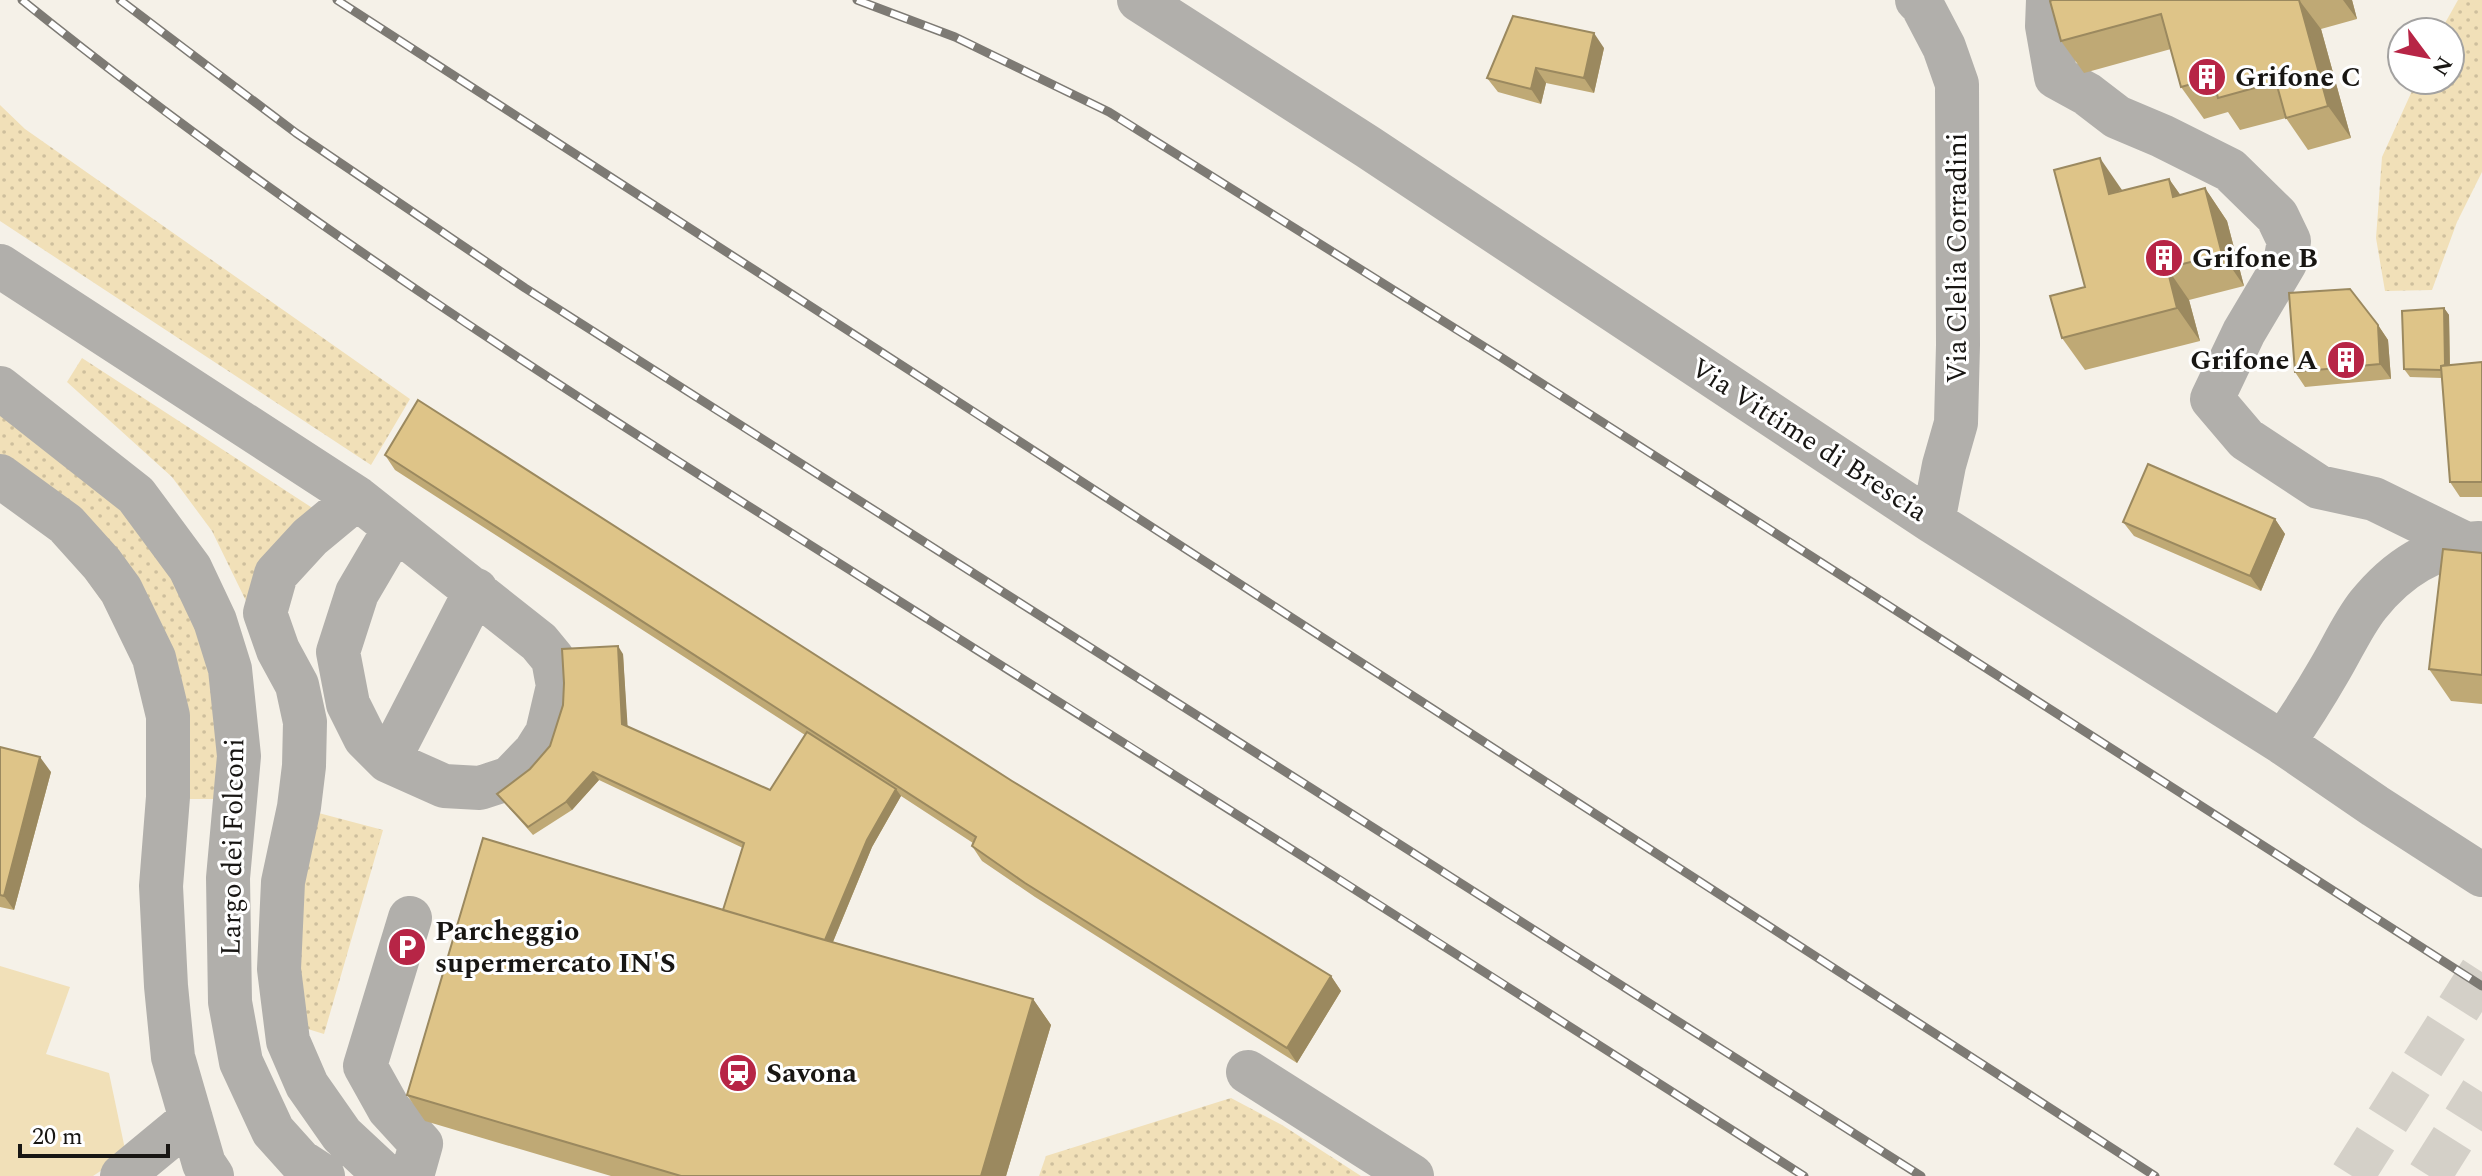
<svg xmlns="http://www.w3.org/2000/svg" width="2482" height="1176" font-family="Spectral,serif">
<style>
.grass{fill:url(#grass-dots)}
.park{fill:#f1e0b8}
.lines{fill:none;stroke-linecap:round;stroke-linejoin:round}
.minor-tunnel{stroke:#d4d0c8;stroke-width:44;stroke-dasharray:44 22;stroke-linecap:butt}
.minor{stroke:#b1afab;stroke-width:44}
.rail-casing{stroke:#7d7a74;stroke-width:9}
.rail{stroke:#fff;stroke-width:6;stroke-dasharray:18;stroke-linecap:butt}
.wall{fill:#bfa975}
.shaded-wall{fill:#9b895f}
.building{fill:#dec488;stroke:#9b895f;stroke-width:2}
.labels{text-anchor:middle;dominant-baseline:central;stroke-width:6;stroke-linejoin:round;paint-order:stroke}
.poi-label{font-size:28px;font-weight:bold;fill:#181613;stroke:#fff;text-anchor:start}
.street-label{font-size:28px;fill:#181613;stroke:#fff}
</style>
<defs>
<pattern id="grass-dots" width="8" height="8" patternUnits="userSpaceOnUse" patternTransform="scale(2)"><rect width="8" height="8" fill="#f1e0b8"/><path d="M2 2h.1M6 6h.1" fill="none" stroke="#cebf9d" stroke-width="1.8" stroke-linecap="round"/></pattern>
</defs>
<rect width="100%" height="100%" fill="#f5f1e8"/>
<path class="grass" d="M2458,0H2482V172L2457,222L2432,290L2385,291L2376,238L2382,157L2417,80H2450V32H2440Z
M0,105L25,129L410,399L371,465L0,221Z
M82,358L314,509L248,605L212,531L172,477L67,382Z
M0,412L126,509L177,584L212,670L221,756L215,799H181L184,715L0,459Z
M311,811L383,830L324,1034L298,1026L292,968Z
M1231,1098L1282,1125L1361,1176H1039L1046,1156Z"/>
<path class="park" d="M0,966L70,987L46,1054L109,1073L126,1154L93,1176H0Z"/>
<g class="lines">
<path class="minor-tunnel" d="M2352,1176L2482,971
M2429,1176L2482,1092"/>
<path class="minor" d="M1139,0L1368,147L1933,522L2283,743L2375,806L2482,875
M1917,0L1922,5L1944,47L1957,84L1958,345L1956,423L1944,465L1933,522
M2048,0L2047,26L2056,77L2087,94L2117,117L2162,136L2230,170L2277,216L2289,241L2285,263L2244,332L2212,399L2246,439L2319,487L2374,499L2464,543
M0,266L357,498L539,642L553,659L558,686L547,733L535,752L510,778L480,788L444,786L388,761L365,738L348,704L338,652L357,593L394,530
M0,388L136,495L190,568L215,621L230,669L239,756L228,878L230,1002L241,1062L273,1131L300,1161L323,1176
M0,476L66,524L102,564L121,590L154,658L168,716V797L161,886L166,986L173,1057L204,1164L212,1176
M357,498L310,537L276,574L265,613L278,650L297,685L305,722L304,766L299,807L283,882L279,969L288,1041L307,1085L342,1135L386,1176
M2283,743C2300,719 2315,695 2330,669C2342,649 2353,624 2368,605C2396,570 2433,545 2479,543
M388,761L476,590
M410,918L365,1066L389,1109L421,1144L412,1176
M1248,1072L1412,1176
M122,1176L191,1119"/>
<g class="rail-casing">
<path id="rail" d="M22,0C309,232 623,427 934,623C1225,806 1514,991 1804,1176
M120,0L296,133L525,288L1921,1176
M337,0L2155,1176
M857,0L955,37L1109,112L1499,356L2482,986"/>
</g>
<use href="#rail" class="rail"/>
</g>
<path class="wall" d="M2052,0H2352L2357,19L2321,29L2351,138L2308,150L2286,118L2240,130L2228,112L2204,119L2181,87L2171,49L2084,73L2061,41Z
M1604,48L1594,93L1546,83L1541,104L1498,92L1487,78Z
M2169,179L2180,195L2205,188L2227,221L2244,286L2189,300L2200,341L2085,370L2062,338L2085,287L2122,191Z
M2444,308L2449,315L2450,365L2482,362V497H2460L2450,482L2442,378L2410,377L2404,369Z
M2378,325L2388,340L2391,379L2305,387L2295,372Z
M385,455L1012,781L1331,976L1341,991L1297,1063L1035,897L982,861L972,846L973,843L901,796L872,847L833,942L1033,999L1051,1025L1006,1176H611L425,1121L407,1095L723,910L743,848L599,780L572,810L533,835L497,794L530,769L550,746L623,654L627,726L770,790L805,735L395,470Z
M2275,519L2285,534L2261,591L2134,536L2123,522Z
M2482,553V704L2451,701L2429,669Z
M0,747L51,772L14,910L0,907Z"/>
<path class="shaded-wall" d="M2299,0L2321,29L2351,138L2328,106Z
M2343,0H2352L2357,19Z
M1594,33L1604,48L1594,93L1584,78Z
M1536,68L1546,83L1541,104L1531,89Z
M2100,158L2122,190L2109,194Z
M2169,179L2192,211L2173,197Z
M2205,188L2227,221L2244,286L2222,254Z
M2167,268L2189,300L2200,341L2177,308Z
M2444,308L2449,315L2450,378L2445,371Z
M2378,325L2388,340L2391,379L2380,364Z
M2275,519L2285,534L2261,591L2250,576Z
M618,646L623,654L628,732L622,724Z
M40,757L51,772L14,910L4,896Z
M593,772L599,780L572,810L566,802Z
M896,789L901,796L872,847L825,961L820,953L867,840Z
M1331,976L1341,991L1297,1063L1287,1048Z
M1033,999L1051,1025L1006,1176H981Z"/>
<path class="building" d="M2052,0H2299L2328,106L2286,118L2276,82L2218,98L2213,78L2181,87L2161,14L2061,41L2050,1Z
M1513,16L1594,33L1584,78L1536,68L1531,89L1487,78Z
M2100,158L2109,194L2169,179L2173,197L2205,188L2222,254L2167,268L2177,308L2062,338L2050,296L2085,287L2054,170Z
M2350,289L2378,325L2380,364L2295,372L2289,293Z
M2444,308L2445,365L2441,366V370L2404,369L2402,311Z
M2482,362V482H2450L2441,366Z
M418,400L1012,781L1331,976L1287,1048L1025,883L972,846L976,837L385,455Z
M2148,464L2275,519L2250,576L2123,522Z
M2443,549L2482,553V675L2429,669Z
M618,646L622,724L770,790L807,732L896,789L867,840L825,940L723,910L744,843L593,772L566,802L528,827L497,794L530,769L550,746L563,705L564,683L562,649Z
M0,747L40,757L4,896L0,895Z
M483,838L807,935L1033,999L981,1176H681L407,1095Z"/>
<defs>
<g id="building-disc" transform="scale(2)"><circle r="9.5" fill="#b72546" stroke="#fff"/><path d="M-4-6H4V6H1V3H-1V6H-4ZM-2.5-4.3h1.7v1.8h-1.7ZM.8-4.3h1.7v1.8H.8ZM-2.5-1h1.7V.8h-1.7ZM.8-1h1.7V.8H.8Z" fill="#fff"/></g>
<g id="parking-disc" transform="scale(2)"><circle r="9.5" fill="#b72546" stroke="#fff"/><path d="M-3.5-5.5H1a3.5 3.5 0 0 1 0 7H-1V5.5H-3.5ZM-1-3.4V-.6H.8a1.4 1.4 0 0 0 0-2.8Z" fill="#fff"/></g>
<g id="station-disc" transform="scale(2)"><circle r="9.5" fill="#b72546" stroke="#fff"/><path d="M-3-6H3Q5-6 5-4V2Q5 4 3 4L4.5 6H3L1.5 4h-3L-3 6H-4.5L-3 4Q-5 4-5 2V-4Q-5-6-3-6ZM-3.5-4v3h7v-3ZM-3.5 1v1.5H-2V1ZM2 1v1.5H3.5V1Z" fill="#fff"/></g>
</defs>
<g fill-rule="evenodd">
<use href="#building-disc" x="2207" y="77"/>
<use href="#building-disc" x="2164" y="258"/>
<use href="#building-disc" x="2346" y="360"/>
<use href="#parking-disc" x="407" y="947"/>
<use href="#station-disc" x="738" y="1073"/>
</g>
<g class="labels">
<g class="poi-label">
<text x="2235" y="77">Grifone C</text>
<text x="2192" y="258">Grifone B</text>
<text x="2318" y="360" text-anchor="end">Grifone A</text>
<text x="435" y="931">Parcheggio<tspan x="435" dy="32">supermercato IN'S</tspan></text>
<text x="766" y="1073">Savona</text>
</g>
<g class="street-label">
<text transform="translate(1957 258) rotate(-90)">Via Clelia Corradini</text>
<text transform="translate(1809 440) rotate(33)">Via Vittime di Brescia</text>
<text transform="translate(233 847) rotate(-89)">Largo dei Folconi</text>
</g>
</g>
<g transform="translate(2426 56) rotate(122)"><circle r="38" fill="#ffffff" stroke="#a3a2a1" stroke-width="2"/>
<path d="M0-6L14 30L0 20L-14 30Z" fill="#b72546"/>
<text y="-12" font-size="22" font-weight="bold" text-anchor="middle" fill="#181613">N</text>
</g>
<path d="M20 1144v12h148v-12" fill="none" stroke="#181613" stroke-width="4"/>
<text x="32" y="1144" font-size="24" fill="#181613" stroke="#ffffff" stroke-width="6" paint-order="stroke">20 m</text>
</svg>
